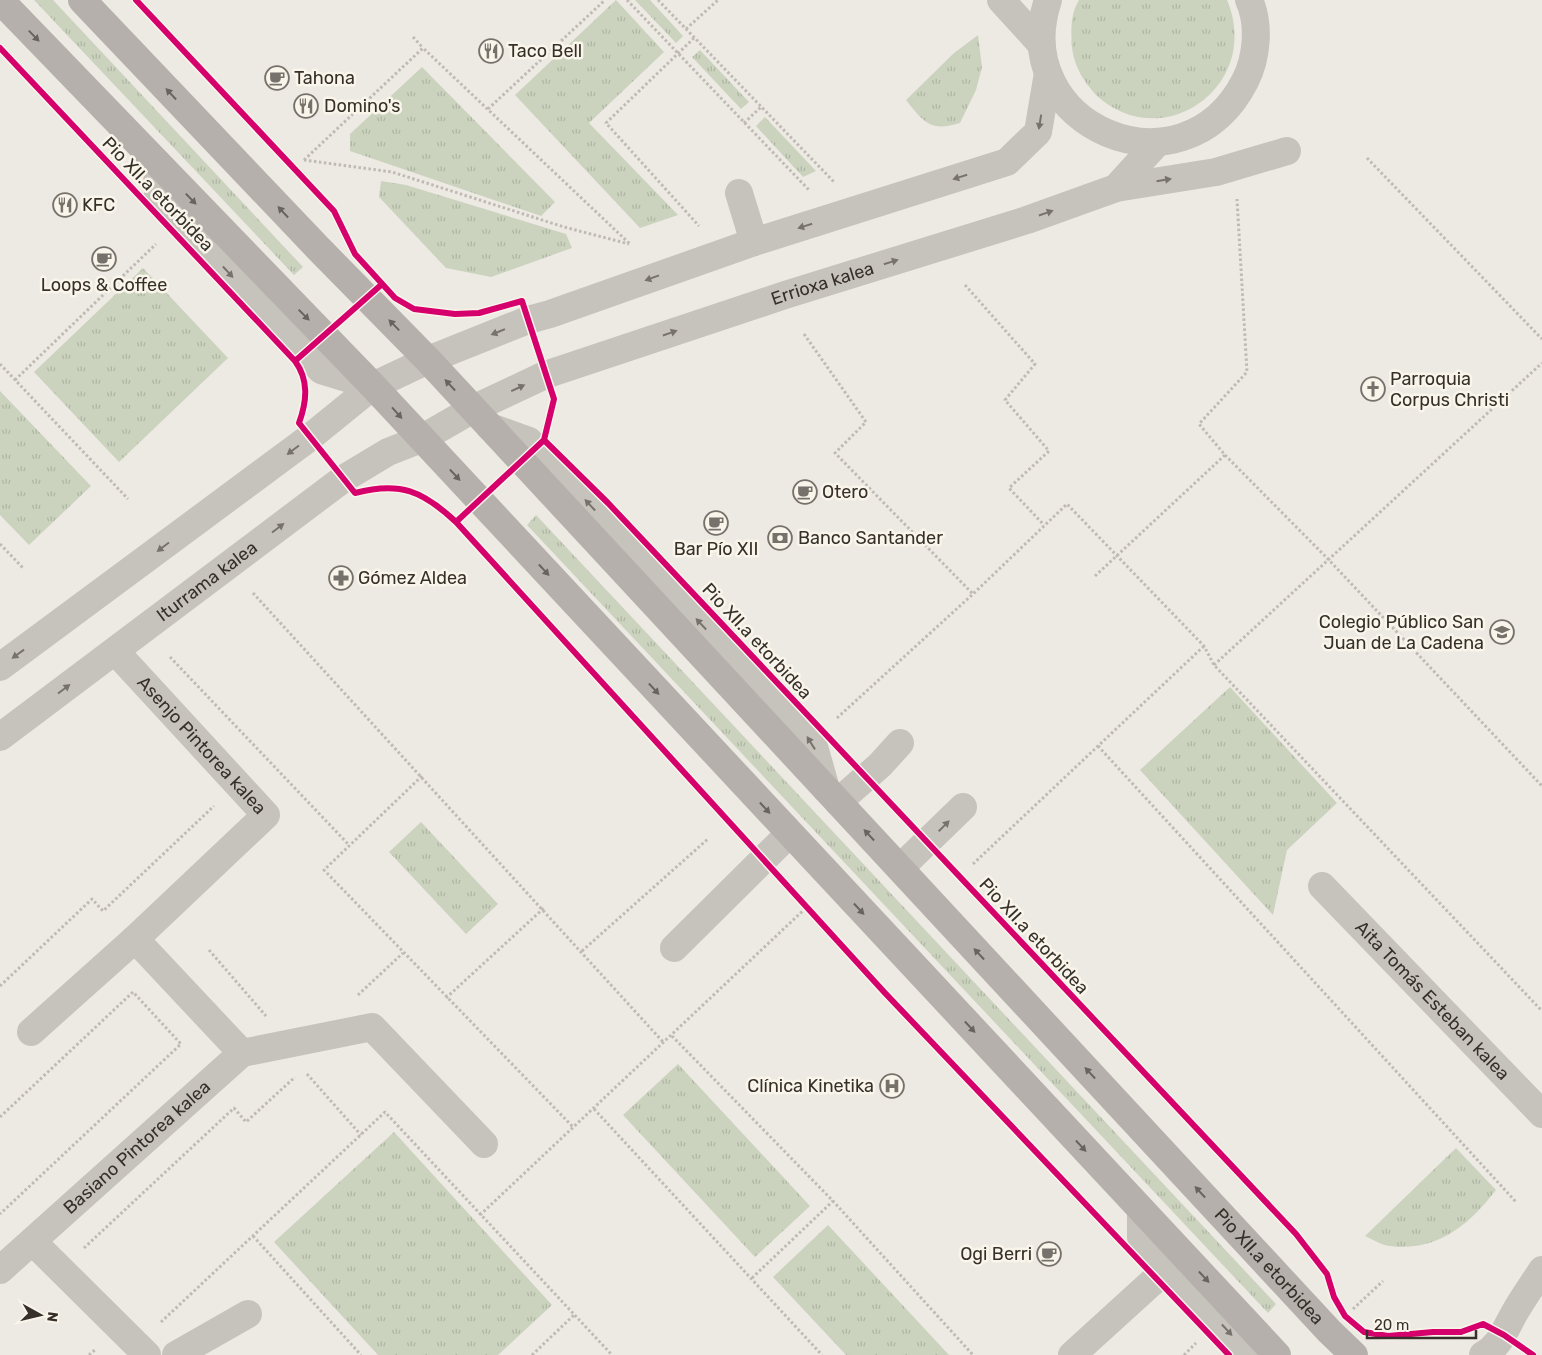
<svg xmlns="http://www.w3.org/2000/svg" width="1542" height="1355" font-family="Rubik,sans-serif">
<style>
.grass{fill:url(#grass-tufts)}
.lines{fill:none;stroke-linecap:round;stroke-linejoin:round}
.path{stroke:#bfbab4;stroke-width:3;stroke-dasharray:2.5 2.5;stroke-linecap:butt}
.minor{stroke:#c6c2bc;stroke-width:28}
.major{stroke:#b5b0ab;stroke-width:28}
.cycleway-casing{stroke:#f9f5eb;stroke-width:9}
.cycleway{stroke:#d6006c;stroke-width:6}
.oneway{fill:#69635e}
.oneway2{fill:#77726c}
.labels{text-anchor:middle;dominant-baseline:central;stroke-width:5;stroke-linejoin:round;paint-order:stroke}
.poi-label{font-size:18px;fill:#37302a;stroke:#f9f5eb;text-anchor:start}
.street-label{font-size:18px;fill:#37302a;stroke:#f9f5eb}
</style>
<defs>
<pattern id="grass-tufts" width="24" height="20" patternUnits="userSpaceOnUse" patternTransform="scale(1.25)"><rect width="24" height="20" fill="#cbd3be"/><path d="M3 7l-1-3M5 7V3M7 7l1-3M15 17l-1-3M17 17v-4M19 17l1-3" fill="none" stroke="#afb5a3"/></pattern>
</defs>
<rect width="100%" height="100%" fill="#edeae3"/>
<path class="grass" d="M34,0H53L303,267L294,275Z
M616,0L664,52L589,123L678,215L640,228L515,95Z
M635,0H650L683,36L676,43Z
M1079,0H1227C1263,85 1163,157 1096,95C1084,82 1074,66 1072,48C1071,33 1070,14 1079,0Z
M978,35L982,67L976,90L960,123C931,132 924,123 906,100L954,53Z
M700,50L749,102L741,109L692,57Z
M422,67L555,202L541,216L350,151V134Z
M765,117L816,171L803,177L756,126Z
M381,181L406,185L566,234L572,248L491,277L446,268L379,197Z
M143,268L228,358L119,462L34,372Z
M0,391L91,486L29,545L0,515Z
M536,515L1276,1304L1268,1313L527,525Z
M1230,687L1337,803L1287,850L1273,915L1140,770Z
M421,822L498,904L466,934L389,852Z
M678,1064L810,1206L755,1257L623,1115Z
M394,1132L552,1305L498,1355H378L274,1242Z
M1456,1148L1496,1190C1469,1225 1437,1252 1390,1246C1381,1245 1372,1239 1365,1236Z
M828,1225L949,1355H846L773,1277Z"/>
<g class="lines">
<path class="path" d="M627,0L809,190
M658,0L835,183
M686,29L718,0
M413,37L423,48
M694,38L606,123L699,226
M488,109L605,0
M744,123L761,107
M1367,158L1542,339
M304,160L423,48L631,245
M304,160L392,172L564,227L629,244
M965,285L1035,364L1005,400L1049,451L1009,488L1044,525
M804,334L866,422L835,453L973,594
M0,364L128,499
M15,380L156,244
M1225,455L1328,559L1542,786
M0,544L24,569
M1095,576L1225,455L1199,424L1247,372L1237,199
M253,593L664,1043
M170,657L349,845
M1214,665L1542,363
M837,718L973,594L1067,504L1204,646L1214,665L1542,1011
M1098,746L1516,1202
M422,776L324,870L574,1128
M973,864L1204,646
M209,950L266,1016
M582,951L709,838
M0,986L92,899L103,911L214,806
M358,995L403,953
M446,998L544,908
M672,1036L833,1201L973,1355
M307,1074L361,1135
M594,1109L822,1355
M0,1117L133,992L181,1044L0,1214
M480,1215L808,906
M253,1236L361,1355
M84,1248L234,1108L246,1122L295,1077
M752,1278L833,1201
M1353,1309L1383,1281
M161,1322L385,1112L612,1355
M89,1355L96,1349
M532,1355L574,1315
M1184,1355L1196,1343"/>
<g class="minor">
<path d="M1001,0L1041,44"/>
<path d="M1048,0C1006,126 1183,202 1245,81C1257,58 1260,24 1249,0"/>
<path d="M157,164L158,197L321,370L373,386"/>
<path d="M1116,188L1216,172L1287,151"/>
<path d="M739,193L754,242"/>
<path d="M490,427L529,441L813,743L826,789"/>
<path id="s1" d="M115,651L266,815L135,939L242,1053L372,1027L484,1144"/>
<path d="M0,667L309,438L373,386L428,360L528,320L550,314L754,242L1007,162L1038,132L1048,73"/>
<path id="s2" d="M0,737L343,479L388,452L421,439L473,409L545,375L785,295L1027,220L1116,188L1157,143"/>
<path d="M838,802L880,765L900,743"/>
<path d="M900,868L963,807"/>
<path id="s3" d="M1322,886L1542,1114"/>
<path d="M674,948L789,834"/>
<path d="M31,1032L135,939"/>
<path d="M1141,1210V1237L1251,1355"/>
<path d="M33,1242L147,1355"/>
<path id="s4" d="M0,1270L242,1053"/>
<path d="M176,1355L248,1314"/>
<path d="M1072,1355L1182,1255"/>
<path d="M1483,1355C1501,1345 1505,1329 1515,1312C1523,1298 1533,1284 1542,1270"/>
</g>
<g class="major">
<path d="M0,0L373,386L1277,1355"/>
<path id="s5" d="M82,0L317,247L428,360L1329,1331L1354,1355"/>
</g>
<g class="cycleway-casing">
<path id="cycleway" d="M136,0L334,211L355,254L395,298L414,309L455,314L479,313L522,301L554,399L544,440L608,503L1296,1234L1327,1274L1334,1297L1345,1316L1364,1332L1388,1336L1433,1332H1461L1483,1324L1504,1335L1533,1355
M0,48L295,361C309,380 307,401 299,423L355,493C400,481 423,491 456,522L885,993L1229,1355
M295,361L381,285
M456,522L544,440"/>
</g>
<use href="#cycleway" class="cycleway"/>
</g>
<defs><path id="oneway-solid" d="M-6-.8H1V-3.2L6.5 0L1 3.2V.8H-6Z" transform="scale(1.25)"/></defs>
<g class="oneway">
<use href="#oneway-solid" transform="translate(34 36) rotate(46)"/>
<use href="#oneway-solid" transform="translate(171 94) rotate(-133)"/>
<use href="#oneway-solid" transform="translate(191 199) rotate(46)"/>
<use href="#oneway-solid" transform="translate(283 212) rotate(-133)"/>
<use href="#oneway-solid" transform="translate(304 315) rotate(45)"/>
<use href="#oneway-solid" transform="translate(394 325) rotate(-134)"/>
<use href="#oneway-solid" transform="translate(450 385) rotate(-133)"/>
<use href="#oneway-solid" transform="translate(397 413) rotate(48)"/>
<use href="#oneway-solid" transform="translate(455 475) rotate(47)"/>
<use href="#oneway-solid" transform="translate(544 570) rotate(47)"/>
<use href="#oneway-solid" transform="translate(654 689) rotate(47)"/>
<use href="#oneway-solid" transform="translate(765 808) rotate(47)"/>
<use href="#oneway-solid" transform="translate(869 835) rotate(-133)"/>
<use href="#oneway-solid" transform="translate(859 909) rotate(47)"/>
<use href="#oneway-solid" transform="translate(979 954) rotate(-133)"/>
<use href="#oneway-solid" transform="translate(970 1027) rotate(47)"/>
<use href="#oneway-solid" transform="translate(1090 1073) rotate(-133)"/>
<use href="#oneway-solid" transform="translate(1081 1146) rotate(47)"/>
<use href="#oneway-solid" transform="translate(1200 1192) rotate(-133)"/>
<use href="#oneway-solid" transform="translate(1204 1277) rotate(47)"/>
</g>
<g class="oneway2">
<use href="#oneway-solid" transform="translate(1040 122) rotate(99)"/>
<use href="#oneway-solid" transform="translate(960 177) rotate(163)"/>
<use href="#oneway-solid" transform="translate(1164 180) rotate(-9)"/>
<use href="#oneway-solid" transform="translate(1046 213) rotate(-19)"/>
<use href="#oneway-solid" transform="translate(805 226) rotate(163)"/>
<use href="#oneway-solid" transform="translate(891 262) rotate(-17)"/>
<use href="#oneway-solid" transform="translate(228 272) rotate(47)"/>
<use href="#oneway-solid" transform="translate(652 278) rotate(160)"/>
<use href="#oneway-solid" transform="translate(498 332) rotate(158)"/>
<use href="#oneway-solid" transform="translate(670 333) rotate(-19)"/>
<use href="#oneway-solid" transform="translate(518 388) rotate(-25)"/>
<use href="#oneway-solid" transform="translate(293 450) rotate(143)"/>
<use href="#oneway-solid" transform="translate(590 505) rotate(-133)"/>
<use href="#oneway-solid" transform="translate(278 528) rotate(-37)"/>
<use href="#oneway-solid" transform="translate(163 547) rotate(143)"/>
<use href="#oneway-solid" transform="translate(701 624) rotate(-133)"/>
<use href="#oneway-solid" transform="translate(18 654) rotate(144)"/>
<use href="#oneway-solid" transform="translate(64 689) rotate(-37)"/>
<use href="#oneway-solid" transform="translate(811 743) rotate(-122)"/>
<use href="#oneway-solid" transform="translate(944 826) rotate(-45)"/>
<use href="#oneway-solid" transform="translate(1227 1330) rotate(47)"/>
</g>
<defs>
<g id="restaurant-ring" transform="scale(1.25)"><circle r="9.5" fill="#f9f5eb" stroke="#77716b" stroke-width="1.5"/><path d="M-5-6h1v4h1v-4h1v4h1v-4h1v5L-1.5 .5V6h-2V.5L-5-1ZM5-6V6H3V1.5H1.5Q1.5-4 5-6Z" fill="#77716b"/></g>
<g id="cafe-ring" transform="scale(1.25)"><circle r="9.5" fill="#f9f5eb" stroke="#77716b" stroke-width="1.5"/><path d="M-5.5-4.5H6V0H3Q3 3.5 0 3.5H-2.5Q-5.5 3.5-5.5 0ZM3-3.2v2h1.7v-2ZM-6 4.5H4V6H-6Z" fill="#77716b"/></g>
<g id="church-ring" transform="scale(1.25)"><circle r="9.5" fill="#f9f5eb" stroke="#77716b" stroke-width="1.5"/><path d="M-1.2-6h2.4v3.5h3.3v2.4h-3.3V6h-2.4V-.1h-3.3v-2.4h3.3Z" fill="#77716b"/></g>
<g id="bank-ring" transform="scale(1.25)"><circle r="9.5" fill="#f9f5eb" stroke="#77716b" stroke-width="1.5"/><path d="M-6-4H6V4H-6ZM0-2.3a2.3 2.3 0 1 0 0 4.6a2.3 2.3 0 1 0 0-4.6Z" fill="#77716b"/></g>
<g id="pharmacy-ring" transform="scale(1.25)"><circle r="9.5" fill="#f9f5eb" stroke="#77716b" stroke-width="1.5"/><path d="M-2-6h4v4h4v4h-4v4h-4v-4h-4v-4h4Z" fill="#77716b"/></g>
<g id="school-ring" transform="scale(1.25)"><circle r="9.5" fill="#f9f5eb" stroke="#77716b" stroke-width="1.5"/><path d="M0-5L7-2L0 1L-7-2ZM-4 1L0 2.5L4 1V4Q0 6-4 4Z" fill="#77716b"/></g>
<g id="hospital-ring" transform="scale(1.25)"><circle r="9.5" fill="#f9f5eb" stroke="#77716b" stroke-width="1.5"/><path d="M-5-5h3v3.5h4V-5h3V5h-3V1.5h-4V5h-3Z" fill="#77716b"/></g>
</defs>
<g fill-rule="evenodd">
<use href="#restaurant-ring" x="491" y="51"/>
<use href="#cafe-ring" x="277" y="78"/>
<use href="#restaurant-ring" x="306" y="106"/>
<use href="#restaurant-ring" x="65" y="205"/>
<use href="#cafe-ring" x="104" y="259"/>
<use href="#church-ring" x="1373" y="389"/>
<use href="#cafe-ring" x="805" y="492"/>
<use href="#cafe-ring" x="716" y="523"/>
<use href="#bank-ring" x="780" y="538"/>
<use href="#pharmacy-ring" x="341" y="578"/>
<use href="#school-ring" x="1502" y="632"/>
<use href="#hospital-ring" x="892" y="1086"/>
<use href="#cafe-ring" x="1049" y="1254"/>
</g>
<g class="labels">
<g class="poi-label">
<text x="508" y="51">Taco Bell</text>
<text x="294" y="78">Tahona</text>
<text x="324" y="106">Domino's</text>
<text x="82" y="205">KFC</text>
<text x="104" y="285" text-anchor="middle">Loops &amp; Coffee</text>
<text x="1390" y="379">Parroquia<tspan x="1390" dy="21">Corpus Christi</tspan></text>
<text x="822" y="492">Otero</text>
<text x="798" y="538">Banco Santander</text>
<text x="716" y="549" text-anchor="middle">Bar Pío XII</text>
<text x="358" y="578">Gómez Aldea</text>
<text x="1484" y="622" text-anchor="end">Colegio Público San<tspan x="1484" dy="21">Juan de La Cadena</tspan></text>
<text x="874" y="1086" text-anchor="end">Clínica Kinetika</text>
<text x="1032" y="1254" text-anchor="end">Ogi Berri</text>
</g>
<g class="street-label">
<text transform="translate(158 194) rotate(46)">Pio XII.a etorbidea</text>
<text stroke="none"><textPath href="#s2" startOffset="949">Errioxa kalea</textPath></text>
<text stroke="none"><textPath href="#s2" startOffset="259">Iturrama kalea</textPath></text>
<text transform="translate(757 641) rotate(47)">Pio XII.a etorbidea</text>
<text stroke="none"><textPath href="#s1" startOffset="128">Asenjo Pintorea kalea</textPath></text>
<text transform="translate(1034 936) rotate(47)">Pio XII.a etorbidea</text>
<text stroke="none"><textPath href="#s3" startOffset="159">Aita Tomás Esteban kalea</textPath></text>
<text stroke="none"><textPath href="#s4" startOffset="184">Basiano Pintorea kalea</textPath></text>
<text stroke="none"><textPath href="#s5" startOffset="1736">Pio XII.a etorbidea</textPath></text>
</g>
</g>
<g transform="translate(40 1315) rotate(98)" stroke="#f9f5eb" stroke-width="4" paint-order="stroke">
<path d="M0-4L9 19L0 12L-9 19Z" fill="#37302a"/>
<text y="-8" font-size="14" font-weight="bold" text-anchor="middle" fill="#37302a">N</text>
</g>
<path d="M1367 1330v8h109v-8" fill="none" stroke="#37302a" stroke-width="2.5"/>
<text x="1374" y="1330" font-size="15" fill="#37302a" stroke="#f9f5eb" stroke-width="4" paint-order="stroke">20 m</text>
</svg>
